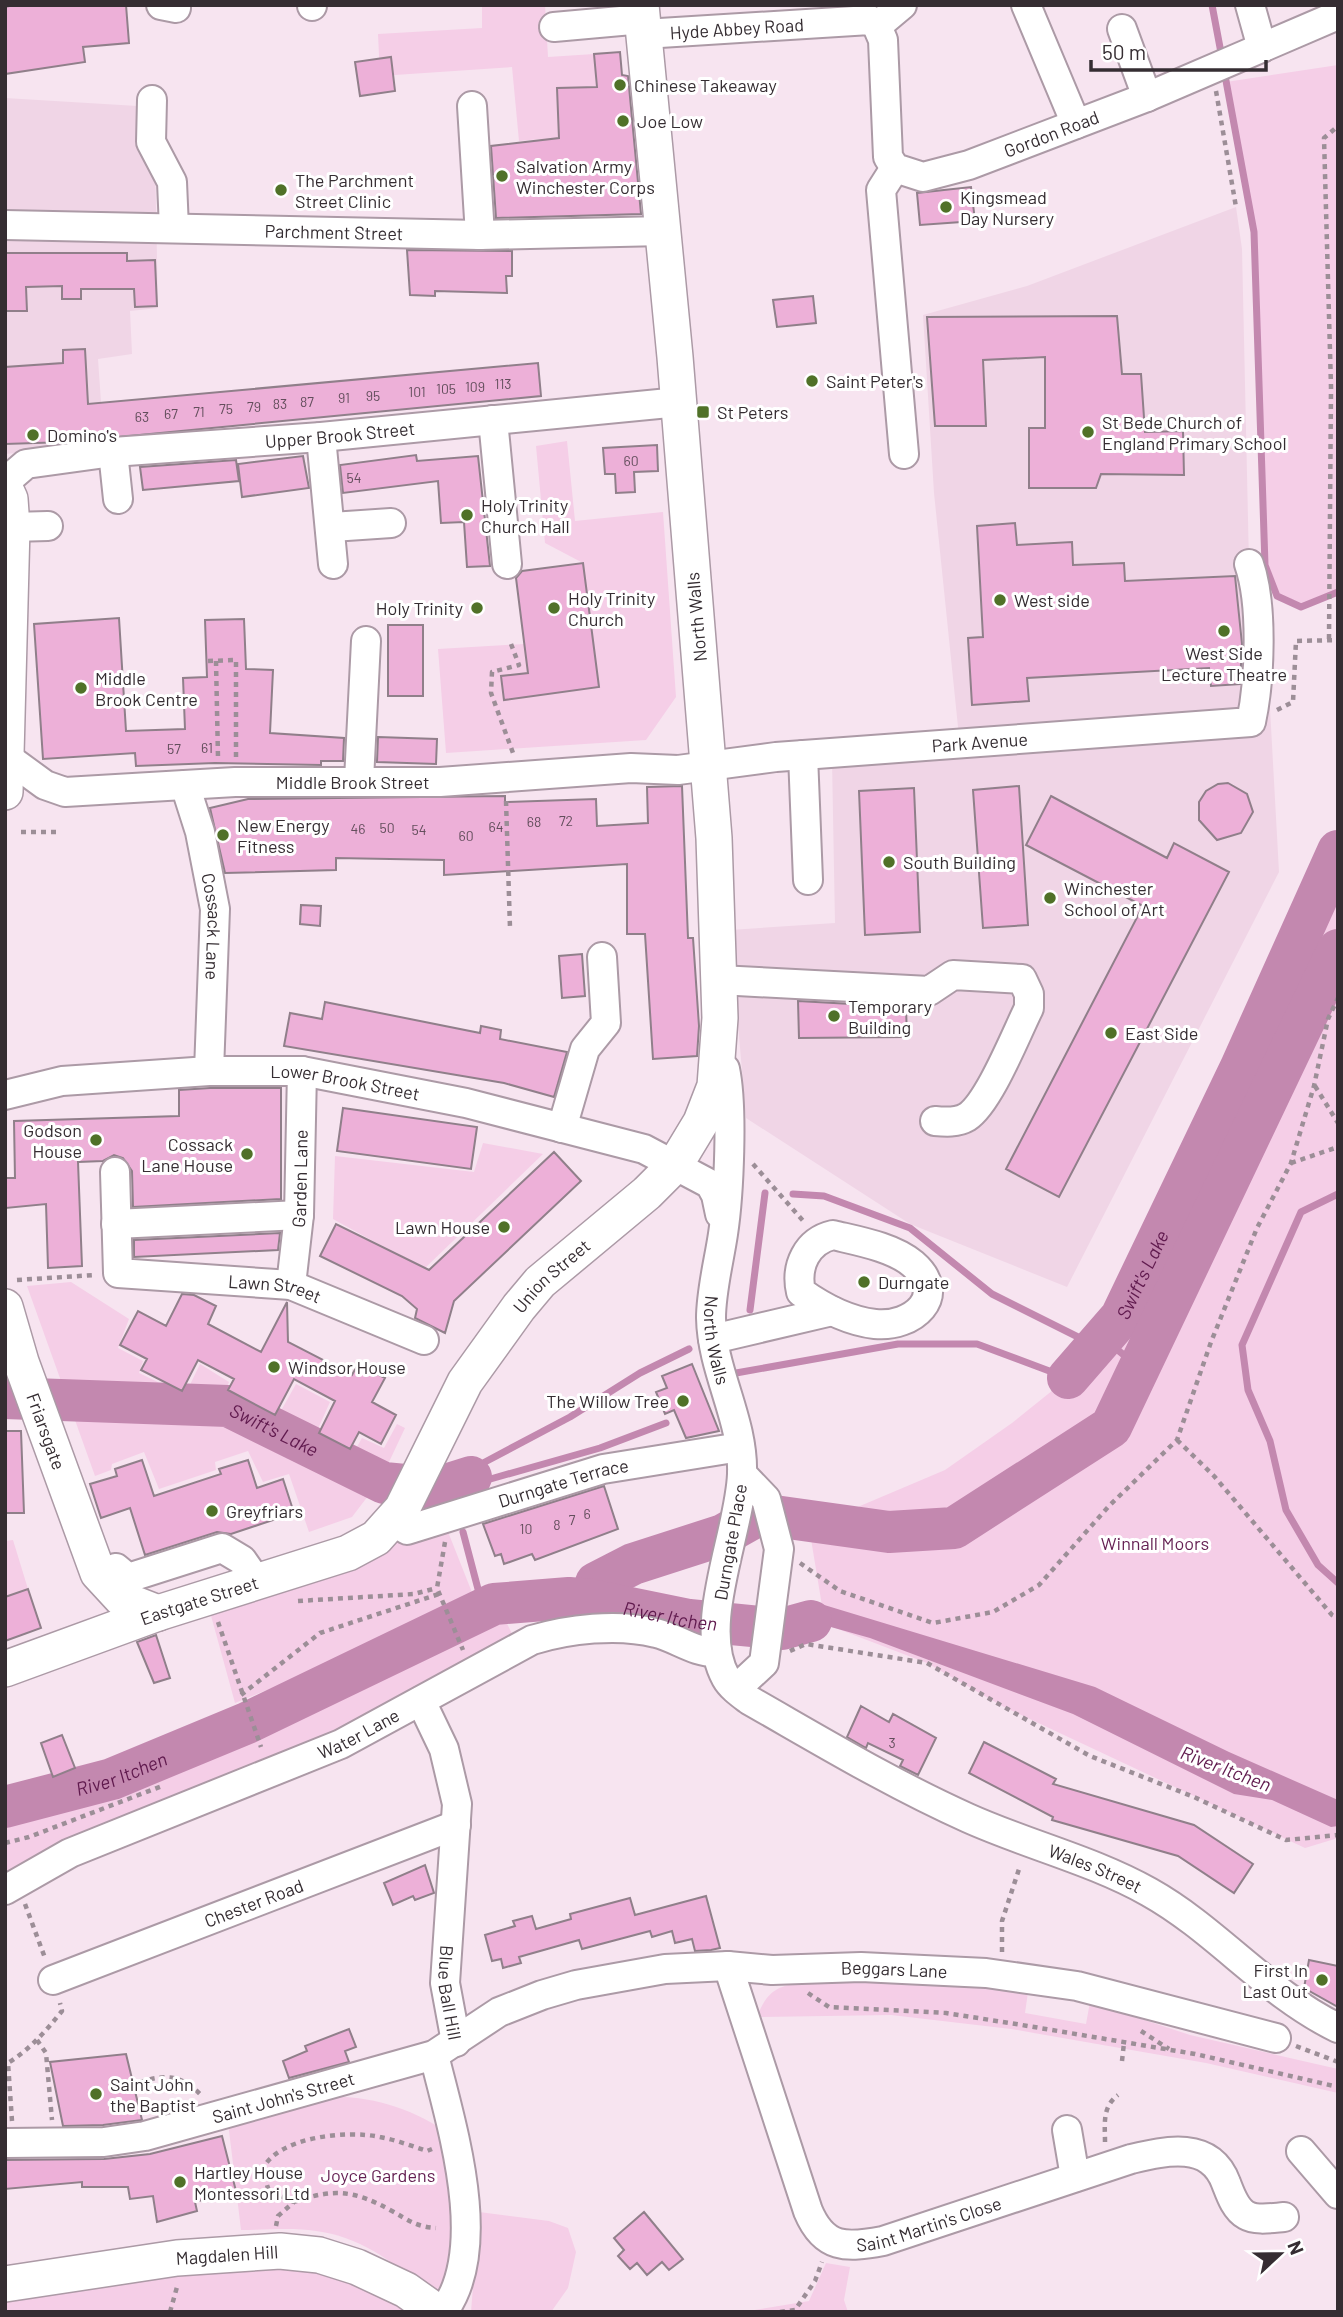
<svg xmlns="http://www.w3.org/2000/svg" width="1343" height="2317" font-family="Barlow,sans-serif">
<style>
.built{fill:#f0d5e6}
.green{fill:#f5cee7}
.water{fill:#c388af}
.lines{fill:none;stroke-linecap:round;stroke-linejoin:round}
.stream{stroke:#c388af;stroke-width:7}
.river{stroke:#c388af;stroke-width:42}
.building{fill:#edb0d8;stroke:#907f8a;stroke-width:2}
.minor-casing{stroke:#ac9aa6;stroke-width:32}
.major-casing{stroke:#ac9aa6;stroke-width:38}
.path{stroke:#9c8e97;stroke-width:4.5;stroke-dasharray:5 5;stroke-linecap:butt}
.minor{stroke:#fff;stroke-width:28}
.major{stroke:#fff;stroke-width:35}
.poi-dot{fill:#507128;stroke:#fff;stroke-width:2.5}
.labels{text-anchor:middle;dominant-baseline:central;stroke-width:6;stroke-linejoin:round;paint-order:stroke}
.number-label{font-size:14px;fill:#634e5c}
.street-label{font-size:18px;fill:#352d32;stroke:#fff}
.poi-label{font-size:18px;fill:#352d32;stroke:#fff;text-anchor:start}
.park-label{font-size:18px;fill:#641f52;stroke:#fff}
.water-label{font-size:19px;font-style:italic;fill:#601a4e;stroke:#fff}
</style>
<rect width="100%" height="100%" fill="#f7e4f0"/>
<path class="built" d="M5,98L154,107L158,308L130,311L132,354L98,359L104,445L5,454Z
M1236,207L1242,249L1249,564L1263,581L1279,872L1067,1287L910,1224L746,1118L730,930L835,923L832,760L961,756L934,493L923,315L1027,286Z"/>
<path class="green" d="M482,5H545L548,57L594,54L596,86L580,87C580,120 561,144 542,169L540,139L519,141L512,67L380,76L378,34L482,28Z
M1338,65V592L1301,607L1277,596L1265,565L1254,232L1226,82Z
M567,441L575,521L663,512L676,697L646,740L446,753L438,649L524,644L528,673L501,676L504,700L599,687L583,563L545,543L536,446Z
M1338,851V1838L1305,1848L1004,1707L927,1663L825,1624L811,1539L860,1506L945,1470L1012,1423L1068,1378L1121,1317L1241,1067Z
M483,1143L543,1154L424,1269L333,1219L335,1156L474,1172Z
M71,1282L129,1319L118,1348L143,1361L139,1373L185,1395L200,1364L229,1382L225,1392L278,1416L296,1384L330,1402L317,1431L353,1454L362,1438L384,1448L397,1424L405,1428L381,1479L352,1517L309,1532L289,1474L263,1482L248,1451L215,1462L216,1470L159,1489L144,1452L112,1464L111,1470L95,1476L27,1286Z
M437,1504L477,1605L235,1703L210,1612L407,1530Z
M13,1540L28,1589L5,1597V1541Z
M500,1609L513,1636L310,1745L5,1877V1826L98,1798L238,1742Z
M823,1982L928,1983L1028,1992L1025,2013L1086,2024L1090,2002L1190,2035L1338,2069V2093L1206,2063L1011,2029L891,2015L757,2017C770,1981 790,1984 823,1982Z
M318,2096C365,2096 399,2103 439,2127L460,2249L439,2303C405,2270 365,2237 316,2231C292,2227 265,2230 241,2230L227,2114Z
M479,2212L549,2221L568,2228L576,2252L568,2288L551,2312H471Z
M826,2263L850,2267L844,2300L848,2312H742L809,2301Z
M313,2265L415,2312H5V2287Z"/>
<path class="water" d="M821,1604L1095,1687L1229,1752L1338,1800V1826L1331,1827L1272,1800L1234,1794L1073,1714L870,1638L813,1622L773,1644L776,1614L795,1605Z"/>
<g class="lines">
<path class="stream" d="M1212,5L1222,58
M1224,70L1254,232L1265,565L1277,596L1301,607L1338,592
M793,1194L824,1196L910,1228L992,1294L1096,1346
M1338,1194L1301,1212L1242,1345L1248,1390L1270,1441L1286,1510L1318,1565L1338,1583
M750,1310L765,1193
M1103,1338L1141,1369
M736,1373L898,1344H977L1068,1378
M471,1477L485,1462L570,1417L640,1373L689,1349
M471,1477L487,1480L600,1448L666,1423
M450,1485L453,1494
M463,1532L483,1608"/>
<g class="river">
<path id="s1" d="M1068,1378L1121,1317L1241,1067L1338,851"/>
<path id="s2" d="M5,1398L228,1406L384,1483L436,1488L471,1477"/>
<path d="M591,1600L596,1583L633,1564L723,1535L760,1514L889,1532L954,1528L1111,1427L1338,950"/>
<path id="s3" d="M5,1807L112,1779L247,1723L494,1604L569,1598L591,1600L689,1620L782,1629L811,1621"/>
</g>
</g>
<path class="building" d="M14,5H126L129,43L83,47L85,62L5,74V7Z
M620,52L622,75L628,76L641,214L496,218L491,146L559,138L557,88L597,87L594,54Z
M391,57L395,91L360,96L355,62Z
M971,187L975,221L920,225L917,193Z
M407,250L512,251V276H506L507,293L435,291V296L410,295Z
M5,253H127V261L155,260L157,306L135,307L134,289H81V299H62V286L26,287L27,311H5Z
M813,296L816,323L777,327L773,300Z
M1117,316L1122,374H1141L1145,432L1183,431L1184,475L1101,474L1096,488H1029V428H1045V357L983,360L986,426H935L927,317Z
M85,349L88,404L538,363L541,396L67,442L5,444V367L63,363V350Z
M657,445L658,471L634,472L635,492L616,493L615,474H605L603,448Z
M416,455L417,461L478,456L490,566L467,567L464,522L441,523L438,481L343,493L340,465Z
M303,456L309,488L242,497L238,464Z
M236,460L239,481L143,490L140,467Z
M1015,523L1017,545L1072,542L1073,565L1124,563L1125,581L1235,576L1242,644L1240,684L1211,686L1209,668L1027,678L1029,701L972,705L968,638L983,637L977,526Z
M583,563L599,687L504,700L501,676L528,673L516,578L522,571Z
M119,618L126,731L185,729L183,678L207,677L205,620L244,619L246,669L273,670L270,733L344,738L343,761H321V765L215,763L136,766L135,753L43,759L34,624Z
M388,625H423V696H388Z
M378,737L437,739L436,764L377,762Z
M1228,783L1247,794L1253,812L1241,833L1217,840L1199,820V802L1206,791L1218,784Z
M682,786L688,938H693L699,1026L697,1056L653,1059L645,934H627V864L444,875V860L336,858V870L225,873L210,808L248,799L505,796V802L596,799L597,826L648,823L647,787Z
M1019,786L1028,925L983,928L973,790Z
M914,788L920,932L865,935L859,791Z
M1051,796L1167,858L1174,843L1229,872L1059,1197L1006,1169L1143,906L1026,845Z
M301,905L321,906L320,926L300,924Z
M582,954L585,996L562,998L559,956Z
M798,1001L869,1005L870,1010L906,1008L907,1037L799,1038Z
M325,1002L480,1033L481,1026L501,1030L500,1039L567,1052L554,1097L504,1083L284,1046L290,1013L322,1019Z
M210,1088H281V1199L133,1207L132,1171L123,1158L114,1155L103,1161L78,1162L82,1266L48,1268L46,1204L6,1208L5,1178H15L14,1121L179,1116V1090Z
M343,1108L477,1127L471,1169L337,1151Z
M554,1152L581,1181L454,1301L445,1333L415,1318L417,1309L402,1296L320,1256L336,1224L429,1270Z
M280,1233L278,1250L134,1257V1240Z
M182,1294L194,1295L216,1306L208,1324L261,1352L287,1302L288,1342L352,1375L358,1364L385,1378L372,1402L396,1415L381,1444L359,1432L350,1449L319,1433L335,1401L294,1379L275,1415L228,1390L234,1379L198,1360L182,1391L141,1370L147,1359L120,1345L138,1311L166,1326Z
M692,1364L719,1431L686,1438L674,1410L665,1414L656,1392L667,1388L662,1376Z
M5,1431H21L24,1513H5Z
M142,1460L154,1496L221,1474L219,1469L248,1460L257,1488L283,1479L294,1513L231,1534L217,1532L145,1555L130,1508L101,1518L90,1484L117,1476L115,1469Z
M604,1486L618,1529L535,1560L532,1554L504,1564L501,1554L495,1556L483,1524Z
M28,1589L41,1628L5,1641V1597Z
M156,1635L170,1678L154,1683L137,1642Z
M861,1706L889,1722L893,1714L936,1738L918,1775L900,1766L903,1760L868,1743L866,1748L847,1737Z
M62,1735L75,1768L53,1777L41,1743Z
M984,1742L1056,1779L1053,1784L1194,1825L1253,1864L1234,1893L1178,1856L1052,1820L1053,1817L969,1773Z
M425,1865L434,1893L415,1900L413,1896L393,1905L384,1883Z
M706,1896L720,1948L711,1950L695,1951L692,1939L675,1943L672,1931L652,1937L650,1931L582,1949L579,1940L519,1957L521,1963L503,1968L501,1959L492,1961L485,1935L515,1926L513,1921L532,1916L536,1929L571,1919L570,1914L630,1898L635,1915Z
M1309,1960L1338,1966V2007L1304,1988Z
M349,2029L356,2047L345,2051L349,2062L289,2078L283,2061L307,2051L305,2046Z
M126,2054L142,2120L103,2125L63,2126L50,2062Z
M222,2136L236,2191L195,2202L197,2211L157,2222L153,2196L130,2199L128,2187H82V2182L5,2189V2160L104,2159L150,2154Z
M644,2212L683,2259L669,2270L662,2262L647,2275L637,2263L630,2269L618,2256L624,2250L614,2238Z"/>
<g class="lines">
<g class="minor-casing">
<g id="minor">
<path d="M161,5L176,8"/>
<path d="M312,5V6"/>
<path d="M1026,5L1076,124"/>
<path d="M1250,5L1262,48"/>
<path d="M877,26L902,5"/>
<path d="M554,27L643,19"/>
<path d="M1122,29L1147,97"/>
<path id="s4" d="M644,34L870,20L877,26L883,40L888,157L895,168L923,177L969,165L1147,97L1338,15"/>
<path d="M152,100L151,142L172,182L174,228"/>
<path d="M472,106L480,235"/>
<path d="M895,168L881,190L904,454"/>
<path id="s5" d="M5,225L480,235L664,231"/>
<path d="M493,420L507,564"/>
<path d="M321,437L333,564"/>
<path d="M113,452L118,499"/>
<path id="s6" d="M5,482L26,464L113,452L321,437L679,402"/>
<path d="M12,527L48,526"/>
<path d="M332,527L391,523"/>
<path d="M803,755L808,880"/>
<path id="s7" d="M8,758L45,785L65,792L235,782H440L631,768L678,770L776,757L1251,722C1260,680 1263,604 1249,564"/>
<path d="M359,780L366,641"/>
<path id="s8" d="M185,785L200,832L215,909L209,1071"/>
<path d="M719,980L929,991L953,975L1022,979L1029,994V1008C1016,1034 989,1103 967,1117C957,1123 945,1122 935,1121"/>
<path id="s9" d="M725,1069C733,1107 729,1194 723,1234C719,1261 711,1291 711,1318C712,1372 744,1420 742,1474C740,1533 696,1625 726,1678C731,1687 741,1694 749,1700C821,1741 892,1784 968,1818C1028,1845 1092,1860 1149,1892C1217,1930 1267,1994 1338,2028"/>
<path id="s10" d="M5,1095L62,1081L209,1071H302L466,1103L644,1149L710,1184L716,1195L720,1214"/>
<path d="M562,1128L585,1049L606,1023L602,957"/>
<path id="s11" d="M115,1172L118,1273L291,1285L424,1340"/>
<path d="M116,1224L299,1215"/>
<path d="M833,1235C858,1241 893,1247 913,1264C950,1296 912,1328 875,1324C848,1321 822,1307 801,1292C795,1266 807,1241 833,1235Z"/>
<path id="s12" d="M291,1285L299,1215L302,1071"/>
<path d="M713,1339L832,1311"/>
<path id="s13" d="M390,1525H399L407,1530L603,1469L740,1447"/>
<path d="M116,1568L128,1578L222,1548L242,1560L258,1583"/>
<path d="M736,1689L764,1663L779,1549L766,1499L742,1474"/>
<path id="s14" d="M421,1701L444,1749L457,1804L445,1983L456,2042"/>
<path id="s15" d="M5,1890L70,1853L341,1744L532,1640C568,1629 618,1623 656,1633C677,1638 694,1653 717,1652"/>
<path id="s16" d="M728,1966L808,2211C824,2249 846,2248 883,2241L1131,2159C1165,2151 1210,2140 1226,2183C1230,2193 1235,2209 1246,2215C1256,2221 1272,2218 1284,2217"/>
<path id="s17" d="M53,1980L456,1825"/>
<path d="M434,2055C451,2125 491,2248 443,2312"/>
<path d="M1067,2130L1075,2177"/>
<path id="s18" d="M5,2143L104,2142L145,2136L434,2055L499,2012L542,1995L576,1985L665,1969L728,1966L772,1970L861,1967L986,1973L1077,1986L1276,2038"/>
<path d="M1301,2151L1338,2194"/>
</g>
</g>
<g class="major-casing">
<g id="major">
<path d="M5,488L10,499L12,527L5,792"/>
<path id="s19" d="M5,1307L21,1362L98,1573L122,1599L158,1613"/>
<path id="s20" d="M5,1669L158,1613L348,1553L376,1538L402,1509L465,1382L519,1307L540,1282L647,1193L675,1165L701,1122L715,1086L720,1018L714,838L675,357L641,5"/>
<path id="s21" d="M5,2284L177,2258L280,2251L319,2255L357,2267L406,2290L437,2312"/>
</g>
</g>
<path class="path" d="M1216,91L1236,207
M1329,639L1331,387L1324,138L1338,126
M511,644L519,665L492,672L491,693L513,753
M208,661L236,660V757
M216,661L218,758
M1277,710L1293,702L1296,641L1338,640
M506,801L510,928
M21,832H57
M1315,1086L1338,1123
M1291,1163L1338,1147
M753,1164L805,1223
M17,1280L95,1275
M1177,1440L1214,1476L1332,1615L1338,1618
M445,1542L437,1588L463,1650
M800,1563L840,1591L933,1623L993,1612L1039,1585L1109,1506L1177,1440L1211,1342L1257,1228L1291,1163L1314,1086L1328,1019L1338,998
M298,1601L414,1594L437,1588
M218,1622L261,1747
M790,1651L806,1644L927,1663L1090,1756L1194,1797L1286,1840L1338,1835
M241,1695L320,1633L439,1594
M5,1843L29,1837L162,1786
M25,1904L45,1958
M1002,1952V1921L1020,1866
M808,1993L829,2007L946,2013L1022,2025L1195,2054L1338,2087
M1141,2031L1169,2049
M37,2040L46,2053L52,2120
M1296,2046L1338,2062
M1122,2061L1124,2043
M140,2082C166,2074 182,2075 201,2095
M12,2121L8,2063C30,2049 45,2032 62,2011L60,2003
M1105,2142C1105,2123 1102,2107 1118,2095
M294,2202C334,2188 354,2190 392,2211C408,2220 417,2227 436,2228
M276,2226L278,2216L294,2202L269,2191L262,2170C278,2136 348,2130 380,2137C396,2140 412,2146 427,2151L432,2149
M170,2312L177,2287
M780,2312L795,2310L815,2281L822,2262"/>
<use href="#minor" class="minor"/>
<use href="#major" class="major"/>
</g>
<g class="poi-dot">
<circle cx="620" cy="85" r="7"/>
<circle cx="623" cy="121" r="7"/>
<circle cx="502" cy="176" r="7"/>
<circle cx="281" cy="190" r="7"/>
<circle cx="946" cy="207" r="7"/>
<circle cx="812" cy="381" r="7"/>
<rect x="696" y="405" width="14" height="14" rx="3.5"/>
<circle cx="1088" cy="432" r="7"/>
<circle cx="33" cy="435" r="7"/>
<circle cx="467" cy="515" r="7"/>
<circle cx="1000" cy="600" r="7"/>
<circle cx="477" cy="608" r="7"/>
<circle cx="554" cy="608" r="7"/>
<circle cx="1224" cy="631" r="7"/>
<circle cx="81" cy="688" r="7"/>
<circle cx="223" cy="835" r="7"/>
<circle cx="889" cy="862" r="7"/>
<circle cx="1050" cy="898" r="7"/>
<circle cx="834" cy="1016" r="7"/>
<circle cx="1111" cy="1033" r="7"/>
<circle cx="96" cy="1140" r="7"/>
<circle cx="247" cy="1154" r="7"/>
<circle cx="504" cy="1227" r="7"/>
<circle cx="864" cy="1282" r="7"/>
<circle cx="274" cy="1367" r="7"/>
<circle cx="683" cy="1401" r="7"/>
<circle cx="212" cy="1511" r="7"/>
<circle cx="1322" cy="1980" r="7"/>
<circle cx="96" cy="2094" r="7"/>
<circle cx="180" cy="2182" r="7"/>
</g>
<g class="labels">
<g class="number-label">
<text x="503" y="383">113</text>
<text x="475" y="386">109</text>
<text x="446" y="388">105</text>
<text x="417" y="391">101</text>
<text x="373" y="395">95</text>
<text x="344" y="397">91</text>
<text x="307" y="401">87</text>
<text x="280" y="403">83</text>
<text x="254" y="406">79</text>
<text x="226" y="408">75</text>
<text x="199" y="411">71</text>
<text x="171" y="413">67</text>
<text x="142" y="416">63</text>
<text x="631" y="460">60</text>
<text x="354" y="477">54</text>
<text x="207" y="747">61</text>
<text x="174" y="748">57</text>
<text x="566" y="820">72</text>
<text x="534" y="821">68</text>
<text x="496" y="826">64</text>
<text x="387" y="827">50</text>
<text x="358" y="828">46</text>
<text x="419" y="829">54</text>
<text x="466" y="835">60</text>
<text x="587" y="1513">6</text>
<text x="572" y="1519">7</text>
<text x="557" y="1524">8</text>
<text x="526" y="1528">10</text>
<text x="892" y="1742">3</text>
</g>
<g class="street-label">
<text stroke="none"><textPath href="#s4" startOffset="93">Hyde Abbey Road</textPath></text>
<text stroke="none"><textPath href="#s4" startOffset="546">Gordon Road</textPath></text>
<text stroke="none"><textPath href="#s5" startOffset="329">Parchment Street</textPath></text>
<text stroke="none"><textPath href="#s6" startOffset="343">Upper Brook Street</textPath></text>
<text transform="translate(696 617) rotate(-95)">North Walls</text>
<text stroke="none"><textPath href="#s7" startOffset="984">Park Avenue</textPath></text>
<text stroke="none"><textPath href="#s7" startOffset="355">Middle Brook Street</textPath></text>
<text stroke="none"><textPath href="#s8" startOffset="145">Cossack Lane</textPath></text>
<text stroke="none"><textPath href="#s10" startOffset="343">Lower Brook Street</textPath></text>
<text stroke="none"><textPath href="#s12" startOffset="107">Garden Lane</textPath></text>
<text stroke="none"><textPath href="#s20" startOffset="712">Union Street</textPath></text>
<text stroke="none"><textPath href="#s11" startOffset="259">Lawn Street</textPath></text>
<text stroke="none"><textPath href="#s9" startOffset="273">North Walls</textPath></text>
<text stroke="none"><textPath href="#s19" startOffset="131">Friarsgate</textPath></text>
<text stroke="none"><textPath href="#s13" startOffset="182">Durngate Terrace</textPath></text>
<text transform="translate(730 1542) rotate(-80)">Durngate Place</text>
<text stroke="none"><textPath href="#s20" startOffset="206">Eastgate Street</textPath></text>
<text stroke="none"><textPath href="#s15" startOffset="387">Water Lane</textPath></text>
<text stroke="none"><textPath href="#s9" startOffset="1036">Wales Street</textPath></text>
<text stroke="none"><textPath href="#s17" startOffset="215">Chester Road</textPath></text>
<text stroke="none"><textPath href="#s18" startOffset="920">Beggars Lane</textPath></text>
<text stroke="none"><textPath href="#s14" startOffset="299">Blue Ball Hill</textPath></text>
<text stroke="none"><textPath href="#s18" startOffset="284">Saint John's Street</textPath></text>
<text stroke="none"><textPath href="#s16" startOffset="397">Saint Martin's Close</textPath></text>
<text stroke="none"><textPath href="#s21" startOffset="224">Magdalen Hill</textPath></text>
</g>
<g class="poi-label">
<text x="634" y="85">Chinese Takeaway</text>
<text x="637" y="121">Joe Low</text>
<text x="516" y="166">Salvation Army<tspan x="516" dy="21">Winchester Corps</tspan></text>
<text x="295" y="180">The Parchment<tspan x="295" dy="21">Street Clinic</tspan></text>
<text x="960" y="197">Kingsmead<tspan x="960" dy="21">Day Nursery</tspan></text>
<text x="826" y="381">Saint Peter's</text>
<text x="717" y="412">St Peters</text>
<text x="1102" y="422">St Bede Church of<tspan x="1102" dy="21">England Primary School</tspan></text>
<text x="47" y="435">Domino's</text>
<text x="481" y="505">Holy Trinity<tspan x="481" dy="21">Church Hall</tspan></text>
<text x="568" y="598">Holy Trinity<tspan x="568" dy="21">Church</tspan></text>
<text x="1014" y="600">West side</text>
<text x="463" y="608" text-anchor="end">Holy Trinity</text>
<text x="1224" y="653" text-anchor="middle">West Side<tspan x="1224" dy="21">Lecture Theatre</tspan></text>
<text x="95" y="678">Middle<tspan x="95" dy="21">Brook Centre</tspan></text>
<text x="237" y="825">New Energy<tspan x="237" dy="21">Fitness</tspan></text>
<text x="903" y="862">South Building</text>
<text x="1064" y="888">Winchester<tspan x="1064" dy="21">School of Art</tspan></text>
<text x="848" y="1006">Temporary<tspan x="848" dy="21">Building</tspan></text>
<text x="1125" y="1033">East Side</text>
<text x="82" y="1130" text-anchor="end">Godson<tspan x="82" dy="21">House</tspan></text>
<text x="233" y="1144" text-anchor="end">Cossack<tspan x="233" dy="21">Lane House</tspan></text>
<text x="490" y="1227" text-anchor="end">Lawn House</text>
<text x="878" y="1282">Durngate</text>
<text x="288" y="1367">Windsor House</text>
<text x="669" y="1401" text-anchor="end">The Willow Tree</text>
<text x="226" y="1511">Greyfriars</text>
<text x="1308" y="1970" text-anchor="end">First In<tspan x="1308" dy="21">Last Out</tspan></text>
<text x="110" y="2084">Saint John<tspan x="110" dy="21">the Baptist</tspan></text>
<text x="194" y="2172">Hartley House<tspan x="194" dy="21">Montessori Ltd</tspan></text>
</g>
<g class="park-label">
<text x="1155" y="1543">Winnall Moors</text>
<text x="378" y="2175">Joyce Gardens</text>
</g>
<g class="water-label">
<text stroke="none"><textPath href="#s1" startOffset="128">Swift's Lake</textPath></text>
<text stroke="none"><textPath href="#s2" startOffset="275">Swift's Lake</textPath></text>
<text stroke="none"><textPath href="#s3" startOffset="709">River Itchen</textPath></text>
<text transform="translate(1226 1768) rotate(21)">River Itchen</text>
<text stroke="none"><textPath href="#s3" startOffset="121">River Itchen</textPath></text>
</g>
</g>
<rect width="1343" height="2317" fill="none" stroke="#352d32" stroke-width="14"/>
<g transform="translate(1280 2254) rotate(68)" stroke="#ffffff" stroke-width="5" paint-order="stroke">
<path d="M0-5L12 26L0 18L-12 26Z" fill="#352d32"/>
<text y="-10" font-size="19" font-weight="bold" text-anchor="middle" fill="#352d32">N</text>
</g>
<path d="M1091 60v10h175v-10" fill="none" stroke="#352d32" stroke-width="3.5"/>
<text x="1102" y="60" font-size="21" fill="#352d32" stroke="#ffffff" stroke-width="5" paint-order="stroke">50 m</text>
</svg>
